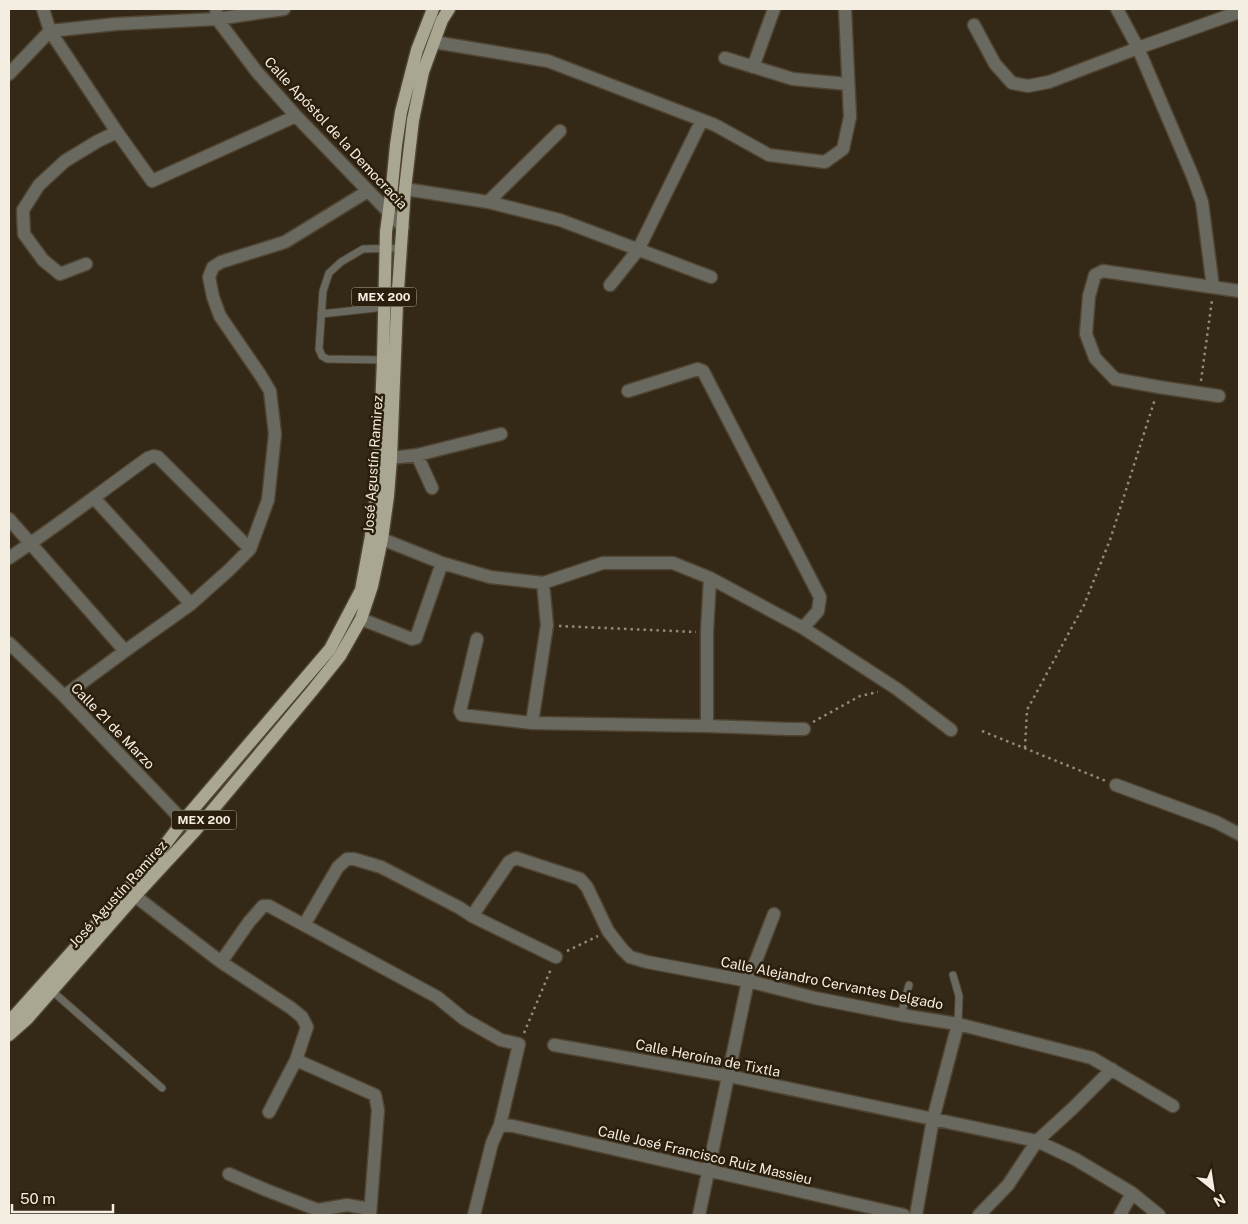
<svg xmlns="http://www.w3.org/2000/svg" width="1248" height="1224" font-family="'Public Sans',sans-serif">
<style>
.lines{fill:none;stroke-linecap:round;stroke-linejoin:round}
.service-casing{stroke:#4f4432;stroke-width:9}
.minor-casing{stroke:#4f4432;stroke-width:15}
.primary-casing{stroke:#4f4432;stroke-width:15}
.path{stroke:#93897a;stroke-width:2.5;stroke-dasharray:2.5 4;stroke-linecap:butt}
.service{stroke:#6a695f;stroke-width:7}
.minor{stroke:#6a695f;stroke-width:12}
.primary{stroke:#a9a792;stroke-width:12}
.labels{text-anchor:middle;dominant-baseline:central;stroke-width:5;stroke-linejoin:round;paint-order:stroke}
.shield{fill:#2a1e0c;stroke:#b7afa1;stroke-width:1}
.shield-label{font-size:12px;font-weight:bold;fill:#f4ede1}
.street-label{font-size:14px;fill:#f4ede1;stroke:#2a1e0c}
</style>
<rect width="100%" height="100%" fill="#342816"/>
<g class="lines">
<g class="service-casing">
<path id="service" d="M321,314L385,307
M385,360L327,359L322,356L319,349L323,291L329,273L341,262L363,249L401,248
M953,975L959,996L958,1024
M50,989L162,1088
M901,1015L909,985"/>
</g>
<g class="minor-casing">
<path id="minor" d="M43,9L50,31L117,132L152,181L296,116
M216,9L217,19L257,72L296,116L403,227
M1117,9L1138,48L1193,177L1202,202L1213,287
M974,25L995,64L1012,83L1028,86L1049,82L1138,48L1239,12
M434,42L548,61L715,125L769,155L825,162L843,149L850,117L845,9
M725,58L793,79L848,84
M753,67L774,9
M9,74L50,31L116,24L217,19L284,9
M405,189L488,202L560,220L711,277
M488,202L560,131
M86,264L60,274L43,260L24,234L23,210L39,185L65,161L98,141L117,132
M610,285L638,250L702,120
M628,391L698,369L703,371L820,597L818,611L803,628
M1219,396L1159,387L1115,379L1095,358L1086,334L1089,296L1095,275L1103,271L1239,291
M417,455L432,488
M391,458L417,455L501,434
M94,498L191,604
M9,519L125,651
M371,536L382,539L442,563L490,577L543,583L603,563H673L710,578L803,628L897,689L951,730
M9,558C57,526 102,491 148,458L154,456L158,457L250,549
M361,619L412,639L416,638L442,563
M477,639L460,711L462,715L532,723L707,726V632L710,578
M9,643L64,696L183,821L195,831
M64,696L125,651L191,604L229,570L250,549L268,500L275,434L270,391L261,376L220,316L213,297L209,277L213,267L221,262L285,242L368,191
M532,723L547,625L543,583
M707,726L789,729H804
M1116,785L1216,822L1239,834
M135,896L221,962L291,1008L302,1017L307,1027L296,1060L269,1112
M472,916L509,862L516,858L580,879L587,887L608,931L622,949L630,957L647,962L748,981L815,998L901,1015L958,1024L1092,1058L1173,1106
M304,925L338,867L347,859H354L381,867L460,908L472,916L556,957
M221,962L249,922L263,906H269L437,997L464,1019L501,1040L519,1044L500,1125L492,1143L474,1215
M554,1045L729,1076L1037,1141L1075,1159L1132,1193L1159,1215
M296,1060L375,1095L378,1110L370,1215
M500,1125L513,1126L904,1215
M229,1174L266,1190L318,1210L347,1205L370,1209
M699,1215L748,981L774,914
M916,1215L933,1119L958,1024
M979,1215L1008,1185L1037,1141L1073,1108L1112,1069
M1120,1215L1132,1193"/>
</g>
<g class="primary-casing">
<path id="primary" d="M9,1021L17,1013L152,862L183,821L330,649L361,590L371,536L378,484L383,360L386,232L392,186L396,145L401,112L417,50L433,9
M9,1035L27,1019L135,896L195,831L312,691L340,656L361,619L372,586L382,539L388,496L391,458L397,304L405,189L413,120L423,72L442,20L449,9"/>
</g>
<path class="path" d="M1201,381L1212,300
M559,626L696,632
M813,722L860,696L878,692
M982,731L1106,781
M1025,748L1027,710L1084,605L1110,540L1155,399
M567,951L598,936
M524,1033L551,969"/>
<use href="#service" class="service"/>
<use href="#minor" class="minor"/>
<use href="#primary" class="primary"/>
</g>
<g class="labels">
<g class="shield">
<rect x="351.5" y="287.5" width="65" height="19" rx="4"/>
<rect x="171.5" y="810.5" width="65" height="19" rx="4"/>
</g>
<g class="shield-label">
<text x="384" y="297">MEX 200</text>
<text x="204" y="820">MEX 200</text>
</g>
<g class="street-label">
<text transform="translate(336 133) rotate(47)">Calle Apóstol de la Democracia</text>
<text transform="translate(373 464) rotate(-86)">José Agustín Ramirez</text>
<text transform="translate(113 726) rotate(46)">Calle 21 de Marzo</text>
<text transform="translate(118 894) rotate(-48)">José Agustín Ramirez</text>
<text transform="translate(832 983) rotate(11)">Calle Alejandro Cervantes Delgado</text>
<text transform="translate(708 1058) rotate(11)">Calle Heroína de Tixtla</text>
<text transform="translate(705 1155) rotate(13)">Calle José Francisco Ruiz Massieu</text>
</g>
</g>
<rect width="1248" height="1224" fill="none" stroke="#f4ede1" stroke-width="20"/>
<g transform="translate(1213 1189) rotate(150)" stroke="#2a1e0c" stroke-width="4" paint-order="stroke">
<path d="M0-4L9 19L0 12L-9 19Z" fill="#f4ede1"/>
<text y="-8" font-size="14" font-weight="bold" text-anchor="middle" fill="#f4ede1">N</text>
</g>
<path d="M12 1204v8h101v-8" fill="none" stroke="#f4ede1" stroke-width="2.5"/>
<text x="20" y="1204" font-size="15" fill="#f4ede1" stroke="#2a1e0c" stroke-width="4" paint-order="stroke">50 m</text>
</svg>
